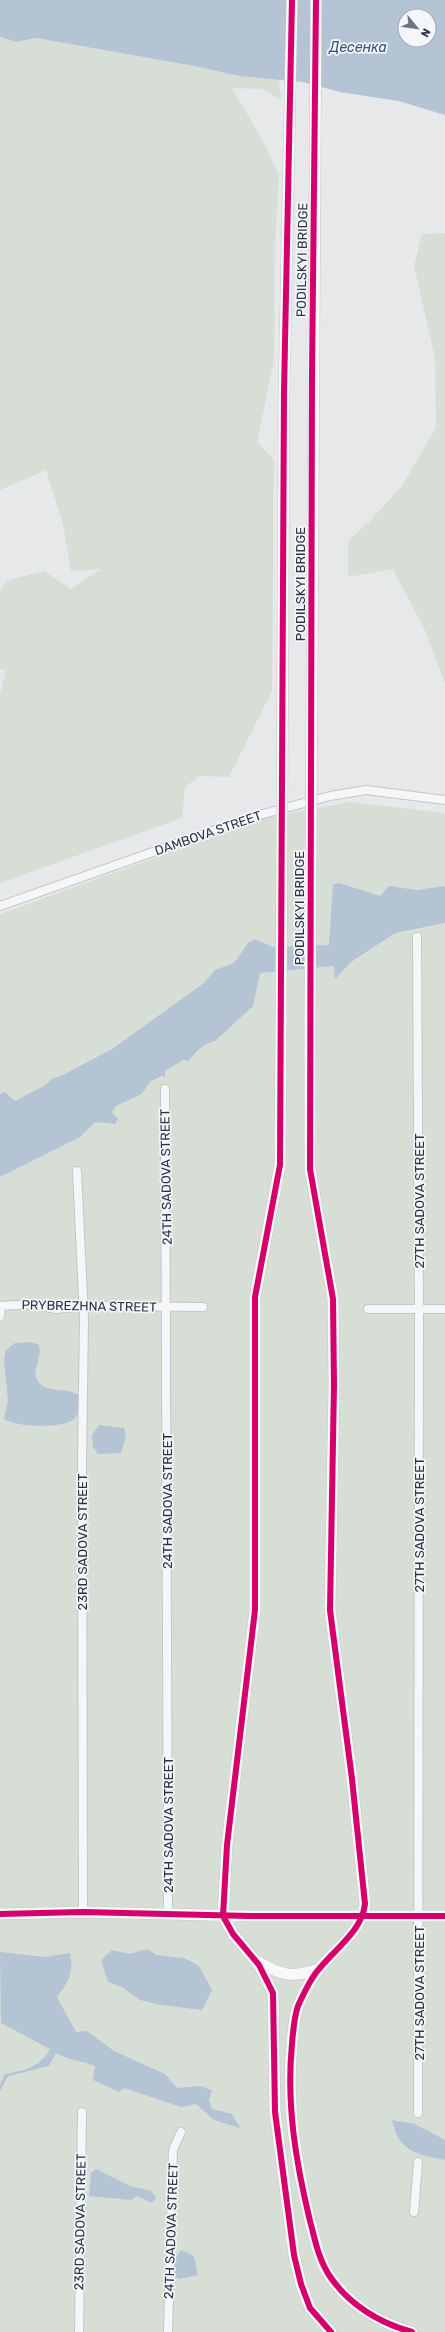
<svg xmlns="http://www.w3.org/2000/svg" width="445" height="2332" font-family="Rubik,sans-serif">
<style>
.green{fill:#d6ded6}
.water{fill:#b4c4d5;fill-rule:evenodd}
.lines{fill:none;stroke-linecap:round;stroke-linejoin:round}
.street-casing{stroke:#c4c6c8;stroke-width:10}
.secondary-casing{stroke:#c4c6c8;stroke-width:12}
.street{stroke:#f5f6f7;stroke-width:8}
.secondary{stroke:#f8f8f8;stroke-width:11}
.secondary-bridge-casing{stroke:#c4c6c8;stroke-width:12;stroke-linecap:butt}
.secondary-bridge{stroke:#f8f8f8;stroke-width:11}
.cycleway-casing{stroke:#f4f6f9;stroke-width:8}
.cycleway{stroke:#d6006c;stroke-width:6}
.labels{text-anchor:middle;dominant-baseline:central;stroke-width:3.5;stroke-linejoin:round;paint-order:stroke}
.street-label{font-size:13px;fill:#2b3445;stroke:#f4f6f9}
.water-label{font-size:14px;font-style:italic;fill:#34527a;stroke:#f4f6f9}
</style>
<rect width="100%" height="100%" fill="#e6e8ea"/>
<path class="green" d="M0,37L16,42L36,38L194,66L239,76L279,80L281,100L262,89L232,88L264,143L279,176L275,246L274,360L257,442L274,460L272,691L229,777L200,776L185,787L182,818L0,883V695L6,670H0V592L6,581L44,571L71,589L101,569L71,571L63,524L46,470L0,490Z
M445,233V683L424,628L393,569L348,577V541L369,522L402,486L436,428L435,357L414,266L422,234Z
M349,802L445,813V2332H0V914L265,818Z"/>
<path class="water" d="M0,0H445V115L399,101L340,92L303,82L239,76L194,66L36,38L16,42L0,37ZM405,16H429V40H405Z
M339,883L380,896L389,886L417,890L445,886V923L395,933L351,962L335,979L334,966L260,973L253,1006L215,1041C203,1044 196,1051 189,1061L183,1060L165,1071V1077L161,1076L150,1082L142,1094L116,1106L112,1112L118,1119L115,1124L95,1122L80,1137L0,1177V1094L5,1092L15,1101L44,1086L53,1078L61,1076L112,1049L204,983L215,970L234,963L248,943L255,939L273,947L329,945L333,884Z
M30,1342L39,1345L40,1352L35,1373C38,1396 66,1386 78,1395C79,1403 81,1412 74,1419C65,1429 14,1427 4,1419L8,1401L4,1361L6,1350L15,1343Z
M99,1425L124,1428L126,1436L121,1453L98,1454L93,1447L92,1435Z
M147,1949L157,1955L184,1958L199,1966L212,1990L202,2010L161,2005L140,2000L122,1987L108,1982L101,1960L112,1950L129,1954Z
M0,1952L44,1957L70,1953C74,1973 69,1981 57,1997L76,2032L87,2031L114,2051L165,2074L177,2088L200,2086L212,2090L209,2100L212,2109L232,2114L240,2128L214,2120L196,2104L181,2107L124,2088L119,2092L93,2080L95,2066C82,2061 68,2060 56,2053L49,2066L8,2076L0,2091V2085L5,2074C23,2071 41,2067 50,2049L1,2023Z
M392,2120L415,2124L445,2140V2160C417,2155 398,2151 392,2120Z
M96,2169L130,2186L151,2191L156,2198L152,2203L137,2196L131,2200L89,2196L91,2173Z
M182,2250L194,2256L198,2275L180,2279L169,2274L173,2258Z"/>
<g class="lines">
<g class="street-casing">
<path id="street" d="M0,906L252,817L330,796L366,790L445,800
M417,937L419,1309L418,2113
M165,1089L168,1914
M77,1171L84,1319L82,1462L83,1912
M0,1306L33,1304L56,1309L84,1306L203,1307
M368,1309H445
M0,1316L1,1306
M414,2212L418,2162
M79,2332L82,2112
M168,2332L173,2150L181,2132"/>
</g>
<g class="secondary-casing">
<path id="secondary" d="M281,1016L280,1165L255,1297V1610L227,1845L223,1916L233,1934L259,1965L273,1993L275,2112L294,2255L301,2284L310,2308L331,2332
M310,1016V1169L333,1299L334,1385L330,1610L352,1779L365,1904C362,1931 336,1948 319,1969C310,1979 304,1993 298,2006C294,2017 293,2032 292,2044C286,2104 296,2163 310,2221C315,2239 318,2258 329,2275C348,2304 379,2323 412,2332
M0,1914L83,1912L249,1916H445
M259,1962C282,1976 293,1978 319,1969"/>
</g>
<use href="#street" class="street"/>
<use href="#secondary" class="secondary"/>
<g class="secondary-bridge-casing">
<path id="secondary-bridge" d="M281,1016L284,392L292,0
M310,1016L316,0"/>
</g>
<use href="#secondary-bridge" class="secondary-bridge"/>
<g class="cycleway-casing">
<path id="cycleway" d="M292,0L284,392L280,1165L255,1297V1610L227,1845L223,1916L233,1934L259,1965L273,1993L275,2112L294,2255L301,2284L310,2308L331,2332
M316,0L312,375L310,1169L333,1299L334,1385L330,1610L352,1779L365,1904C362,1931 336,1948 319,1969C310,1979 304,1993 298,2006C294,2017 293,2032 292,2044C286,2104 296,2163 310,2221C315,2239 318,2258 329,2275C348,2304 379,2323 412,2332
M0,1914L83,1912L249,1916H445"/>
</g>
<use href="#cycleway" class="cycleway"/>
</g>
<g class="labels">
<g class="street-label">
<text transform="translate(302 260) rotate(-89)">PODILSKYI BRIDGE</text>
<text transform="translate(300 584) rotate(-90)">PODILSKYI BRIDGE</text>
<text transform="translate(208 833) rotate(-19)">DAMBOVA STREET</text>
<text transform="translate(299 908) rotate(-90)">PODILSKYI BRIDGE</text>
<text transform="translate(166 1177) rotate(-91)">24TH SADOVA STREET</text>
<text transform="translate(419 1201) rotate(-90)">27TH SADOVA STREET</text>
<text transform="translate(89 1306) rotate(1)">PRYBREZHNA STREET</text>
<text transform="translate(167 1501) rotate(-90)">24TH SADOVA STREET</text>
<text transform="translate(419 1525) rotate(-90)">27TH SADOVA STREET</text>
<text transform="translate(82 1542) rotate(-90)">23RD SADOVA STREET</text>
<text transform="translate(168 1825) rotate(-90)">24TH SADOVA STREET</text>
<text transform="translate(419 1993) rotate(-90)">27TH SADOVA STREET</text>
<text transform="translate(80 2222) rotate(-89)">23RD SADOVA STREET</text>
<text transform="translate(171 2231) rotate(-88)">24TH SADOVA STREET</text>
</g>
<g class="water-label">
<text x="358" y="47">Десенка</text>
</g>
</g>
<g transform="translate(417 28) rotate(119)"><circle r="19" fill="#f4f6f9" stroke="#a4a8b1"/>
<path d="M0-3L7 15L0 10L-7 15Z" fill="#6c737f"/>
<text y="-6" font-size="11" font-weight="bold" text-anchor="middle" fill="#2b3445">N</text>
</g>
</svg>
